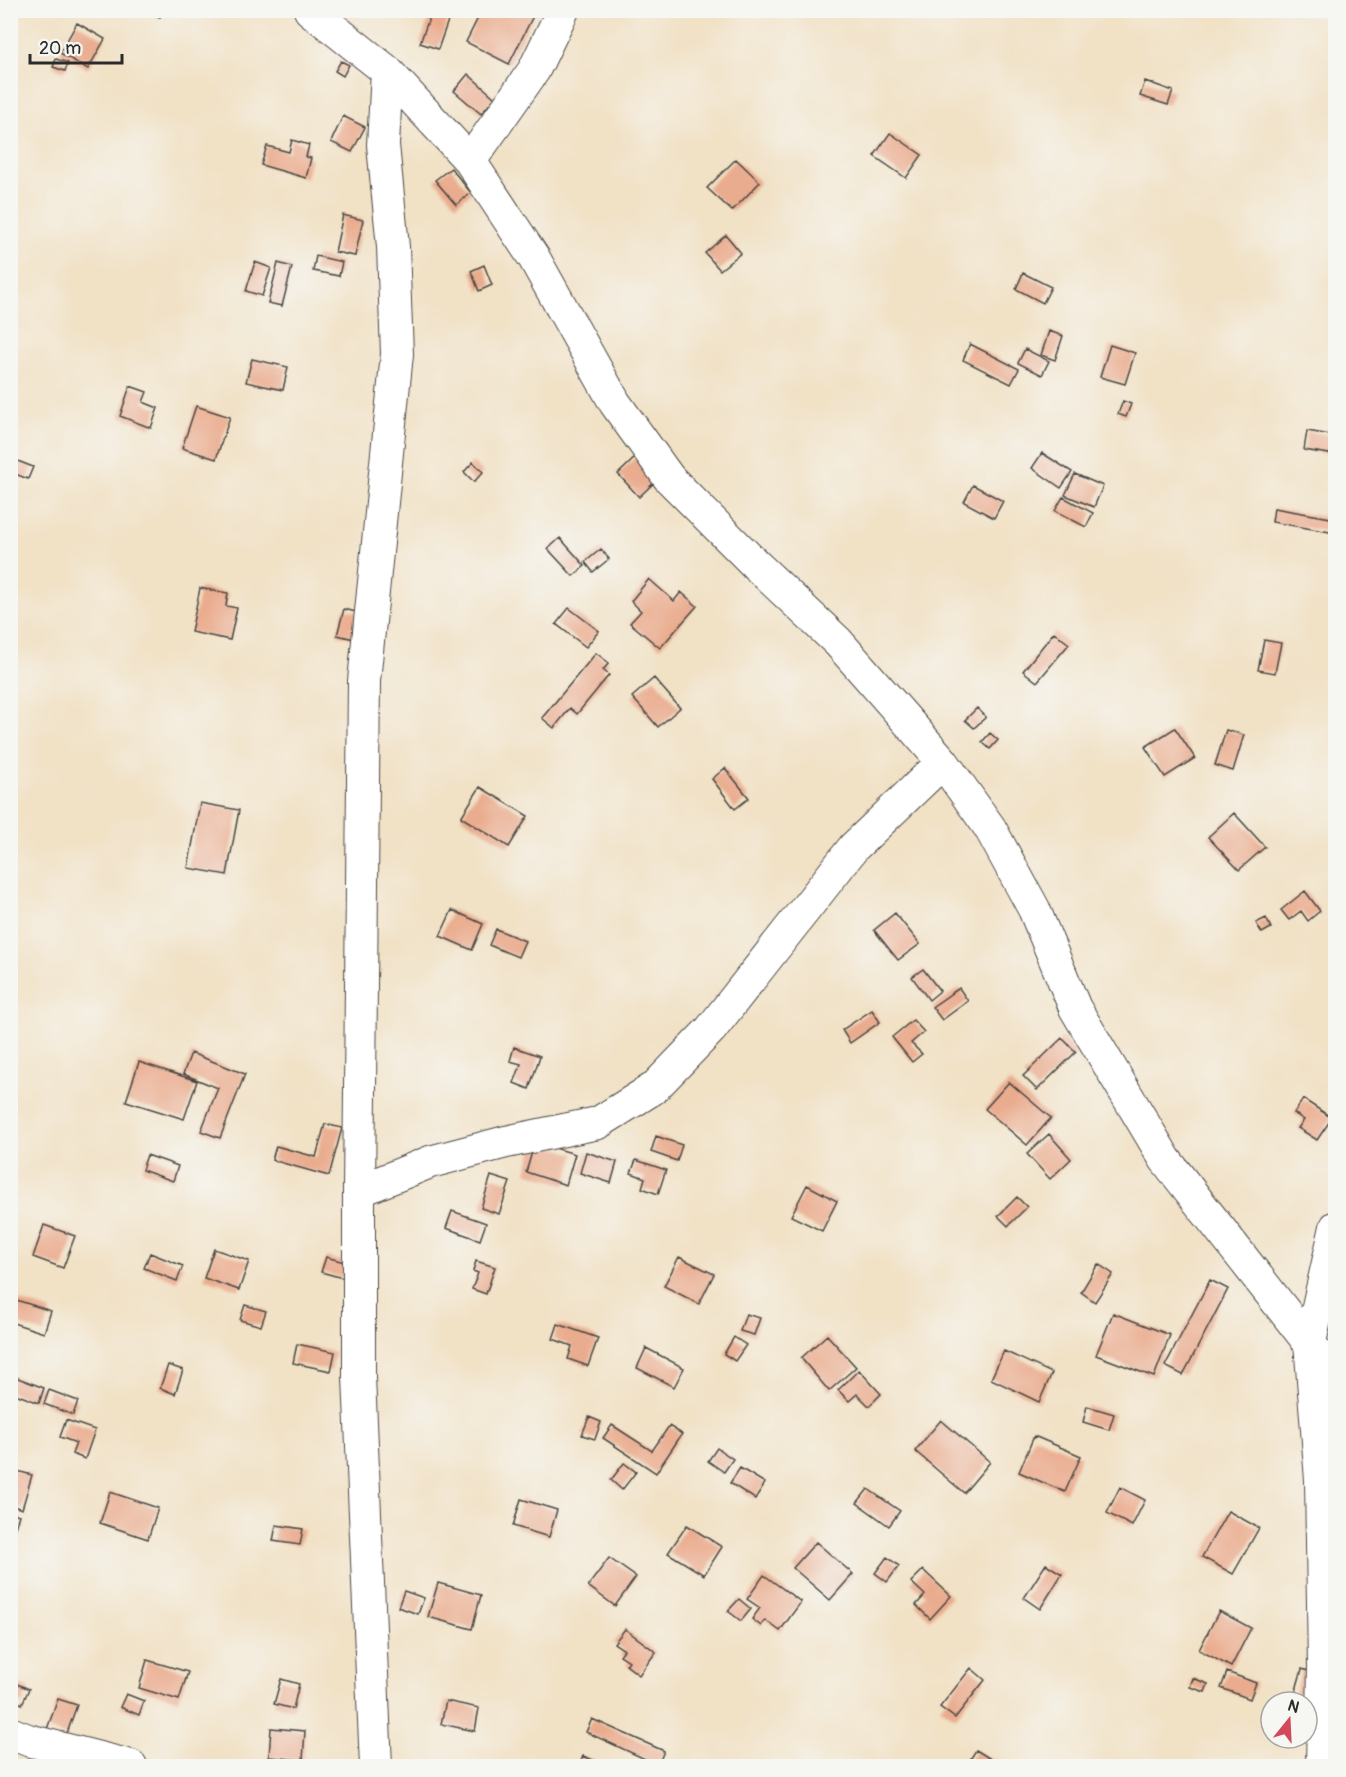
<svg xmlns="http://www.w3.org/2000/svg" width="1346" height="1777" font-family="Pangolin,sans-serif">
<style>
.building{fill:#eaac8e}
.lines{fill:none;stroke-linecap:round;stroke-linejoin:round}
.minor-casing{stroke:#494642;stroke-width:34}
.minor{stroke:#fff;stroke-width:32}
</style>
<rect width="100%" height="100%" fill="#f6f6f2"/>
<filter id="ink" filterUnits="userSpaceOnUse"><feTurbulence type="fractalNoise" baseFrequency=".0167" numOctaves="2"/><feDisplacementMap in="SourceGraphic" scale="12" xChannelSelector="R" yChannelSelector="G"/><feConvolveMatrix kernelMatrix="1 2 1 2 8 2 1 2 1" color-interpolation-filters="sRGB"/></filter>
<filter id="wash" filterUnits="userSpaceOnUse"><feTurbulence type="fractalNoise" baseFrequency=".008" numOctaves="4" result="noise"/><feDisplacementMap in="SourceGraphic" scale="24" xChannelSelector="R" yChannelSelector="G"/><feGaussianBlur stdDeviation="1.35" result="paint"/><feColorMatrix in="noise" values="0 0 0 0 0 0 0 0 0 0 0 0 0 0 0 0 0 1.4 0 .05"/><feComposite in="paint" operator="in"/></filter>
<g filter="url(#wash)">
<rect width="100%" height="100%" fill="#f1e1c5"/>
<g id="blocks">
<path class="building" d="M142,10H162L160,17Z
M432,10H437L450,15L438,49L420,43Z
M482,10H536L509,64L466,42Z
M77,23L105,39L88,69L60,53Z
M56,59L68,63L65,71L53,67Z
M341,61L349,65L343,76L335,71Z
M468,74L495,98L481,114L454,91Z
M1145,81L1173,91L1168,105L1140,96Z
M343,116L365,127L352,152L331,142Z
M890,133L922,155L906,178L874,156Z
M292,140L309,145L306,157L311,158L306,178L261,165L267,146L289,152Z
M736,159L760,182L732,211L707,188Z
M451,168L471,193L456,205L435,180Z
M343,215L363,220L355,256L335,252Z
M726,235L741,253L720,270L705,253Z
M316,256L342,262L339,276L313,271Z
M255,262L271,268L262,296L246,291Z
M278,263L292,267L282,306L268,303Z
M484,265L492,285L479,291L471,271Z
M1023,273L1051,287L1043,303L1016,289Z
M10,298L17,301L13,314L10,313Z
M1049,331L1063,336L1055,360L1041,355Z
M970,344L1019,369L1011,384L963,360Z
M1110,345L1135,353L1125,384L1100,377Z
M1025,349L1049,361L1042,375L1018,363Z
M252,359L288,367L283,390L246,382Z
M130,386L147,392L143,402L158,408L151,428L120,416Z
M1123,401L1131,404L1126,417L1118,414Z
M196,406L230,417L216,459L182,448Z
M1307,431L1336,436V455L1304,450Z
M1042,453L1072,472L1061,488L1032,468Z
M638,455L660,477L639,497L618,474Z
M10,458L33,467L28,479L10,472Z
M473,462L483,472L474,482L464,472Z
M1075,474L1103,486L1094,507L1065,495Z
M973,485L1003,501L994,518L964,502Z
M1063,497L1093,513L1086,527L1055,511Z
M1274,508L1336,519V533L1272,522Z
M560,538L585,566L573,576L548,549Z
M601,549L609,559L593,572L585,562Z
M649,579L674,601L681,592L697,606L660,648L630,623L641,611L631,601Z
M200,588L228,593L226,606L237,608L230,640L191,632Z
M569,608L599,631L586,647L556,624Z
M344,609L360,613L354,639L337,635Z
M1054,632L1069,644L1037,682L1023,671Z
M1264,640L1281,643L1275,673L1258,670Z
M596,653L609,663L603,670L609,675L577,714L570,708L554,728L542,718Z
M654,678L680,708L658,727L632,697Z
M977,708L986,717L974,728L965,720Z
M1175,728L1195,758L1165,777L1145,747Z
M1226,730L1244,735L1233,771L1215,765Z
M990,733L998,740L990,749L982,742Z
M725,768L749,798L735,809L712,779Z
M480,787L528,816L509,847L461,817Z
M200,803L239,810L227,875L188,868Z
M1234,813L1265,847L1239,870L1208,837Z
M1305,891L1320,911L1308,921L1301,911L1289,920L1281,910Z
M452,910L483,924L472,950L440,936Z
M895,913L920,944L898,960L874,930Z
M1266,918L1271,928L1262,933L1256,923Z
M496,929L525,941L518,957L489,945Z
M923,969L940,991L929,1000L912,977Z
M959,988L968,1001L942,1020L932,1007Z
M872,1010L880,1022L850,1043L842,1030Z
M913,1020L924,1032L911,1043L922,1054L912,1062L892,1037Z
M1062,1038L1076,1052L1037,1090L1023,1076Z
M514,1047L540,1056L529,1089L514,1083L521,1064L510,1061Z
M191,1053L245,1074L220,1138L201,1131L218,1088L183,1074Z
M139,1062L197,1081L184,1119L126,1101Z
M1009,1082L1051,1118L1027,1145L985,1109Z
M1303,1099L1332,1118L1317,1140L1298,1128L1304,1120L1294,1113Z
M325,1124L342,1128L329,1176L272,1160L276,1146L316,1157Z
M1049,1134L1071,1159L1050,1179L1027,1154Z
M656,1136L682,1145L677,1161L651,1152Z
M535,1142L575,1154L566,1185L526,1172Z
M586,1152L617,1162L611,1183L580,1173Z
M147,1155L178,1166L173,1181L142,1170Z
M636,1160L666,1170L658,1194L642,1188L645,1178L631,1173Z
M491,1176L510,1182L499,1214L481,1208Z
M807,1185L837,1201L822,1231L791,1216Z
M1017,1197L1027,1207L1008,1226L998,1216Z
M452,1211L486,1223L480,1240L446,1228Z
M44,1225L75,1236L63,1268L33,1257Z
M214,1249L249,1261L239,1290L204,1278Z
M150,1253L183,1266L177,1281L144,1268Z
M326,1257L348,1263L343,1278L321,1272Z
M679,1257L714,1274L699,1304L664,1286Z
M476,1261L495,1267L486,1294L472,1289L478,1273L473,1271Z
M1098,1264L1113,1274L1095,1302L1081,1292Z
M1210,1280L1228,1289L1183,1375L1165,1366Z
M10,1298L51,1311L44,1333L10,1322Z
M245,1305L266,1311L261,1326L240,1320Z
M1113,1313L1170,1335L1154,1377L1096,1355Z
M746,1314L760,1318L754,1335L740,1331Z
M558,1324L598,1338L588,1366L568,1359L572,1346L553,1339Z
M827,1335L856,1367L829,1391L801,1358Z
M734,1337L746,1345L735,1361L724,1354Z
M297,1344L335,1352L331,1371L293,1363Z
M646,1348L684,1368L674,1387L637,1368Z
M1004,1351L1052,1373L1039,1402L991,1379Z
M168,1365L183,1370L175,1394L160,1388Z
M859,1370L881,1394L869,1406L857,1394L849,1401L838,1390Z
M10,1375L44,1388L39,1403L10,1392Z
M49,1390L78,1401L73,1415L44,1404Z
M1087,1406L1114,1414L1109,1430L1083,1422Z
M589,1417L601,1422L595,1439L582,1435Z
M66,1420L95,1430L85,1459L72,1454L76,1443L60,1437Z
M941,1420L990,1462L964,1493L915,1451Z
M612,1425L652,1451L669,1426L682,1434L656,1473L603,1438Z
M1034,1436L1081,1456L1065,1492L1019,1472Z
M717,1448L733,1459L724,1472L708,1461Z
M624,1463L636,1472L622,1490L611,1480Z
M740,1468L765,1483L755,1499L730,1483Z
M10,1469L32,1475L22,1509L10,1505Z
M1120,1487L1145,1500L1132,1526L1107,1513Z
M868,1489L900,1511L889,1526L857,1503Z
M110,1492L158,1508L148,1539L100,1523Z
M521,1499L557,1510L549,1537L513,1526Z
M1228,1511L1259,1528L1233,1574L1202,1557Z
M10,1512L19,1515L14,1531L10,1530Z
M276,1525L303,1529L300,1545L273,1541Z
M687,1525L722,1547L704,1575L668,1553Z
M816,1542L853,1574L830,1600L793,1568Z
M887,1557L899,1566L887,1582L875,1573Z
M609,1558L636,1577L615,1606L588,1586Z
M1046,1564L1062,1574L1040,1609L1024,1598Z
M923,1570L951,1596L930,1619L916,1605L925,1595L911,1582Z
M764,1575L801,1602L780,1631L765,1620L761,1626L752,1619L760,1608L747,1599Z
M438,1583L481,1595L472,1629L428,1617Z
M404,1591L424,1598L418,1614L398,1607Z
M739,1599L751,1609L741,1621L728,1611Z
M1219,1611L1251,1628L1231,1667L1199,1650Z
M625,1629L656,1652L639,1675L626,1665L629,1661L620,1655L624,1650L614,1643Z
M147,1660L188,1672L179,1700L139,1688Z
M971,1668L985,1680L955,1718L940,1707Z
M1302,1669L1320,1675L1313,1702L1294,1697Z
M1227,1672L1256,1683L1250,1699L1221,1688Z
M1193,1678L1208,1684L1205,1692L1190,1687Z
M281,1679L299,1684L293,1709L274,1704Z
M10,1681L29,1689L22,1704L10,1698Z
M126,1694L144,1701L139,1715L120,1707Z
M58,1699L77,1705L66,1736L47,1729Z
M446,1701L479,1708L475,1731L441,1724Z
M592,1719L664,1751L658,1765L586,1732Z
M271,1728L305,1731L303,1760L269,1757Z
M976,1750L1002,1766H966Z
M583,1756L608,1766H579Z"/>
</g>
</g>
<g filter="url(#ink)">
<use href="#blocks" fill-opacity="0" stroke="#494642" stroke-width="1.5"/>
<g class="lines">
<g class="minor-casing">
<path id="minor" d="M310,10L387,71L470,161L534,258L615,403L669,478L755,564L838,642L943,762L990,828L1034,909L1075,1008L1165,1159L1336,1377
M470,161L534,70L563,10
M359,1191L430,1162L506,1142L598,1123L654,1088L711,1029L854,847L943,762
M10,1733L28,1740L131,1766
M376,1766L359,1377V1191L364,681L397,354L393,247L383,145L387,71
M1322,1766L1324,1666L1321,1480L1310,1342L1336,1227"/>
</g>
<use href="#minor" class="minor"/>
</g>
</g>
<rect width="1346" height="1777" fill="none" stroke="#f6f6f2" stroke-width="36"/>
<g transform="translate(1289 1720) rotate(18)"><circle r="28" fill="#f6f6f2" stroke="#a5a5a2" stroke-width="1.5"/>
<path d="M0-4.5L10 22L0 15L-10 22Z" fill="#d1495b"/>
<text y="-9" font-size="16" font-weight="bold" text-anchor="middle" fill="#2b2b2b">N</text>
</g>
<path d="M30 54v9h92v-9" fill="none" stroke="#2b2b2b" stroke-width="3"/>
<text x="39" y="54" font-size="18" fill="#2b2b2b" stroke="#f6f6f2" stroke-width="4.5" paint-order="stroke">20 m</text>
</svg>
